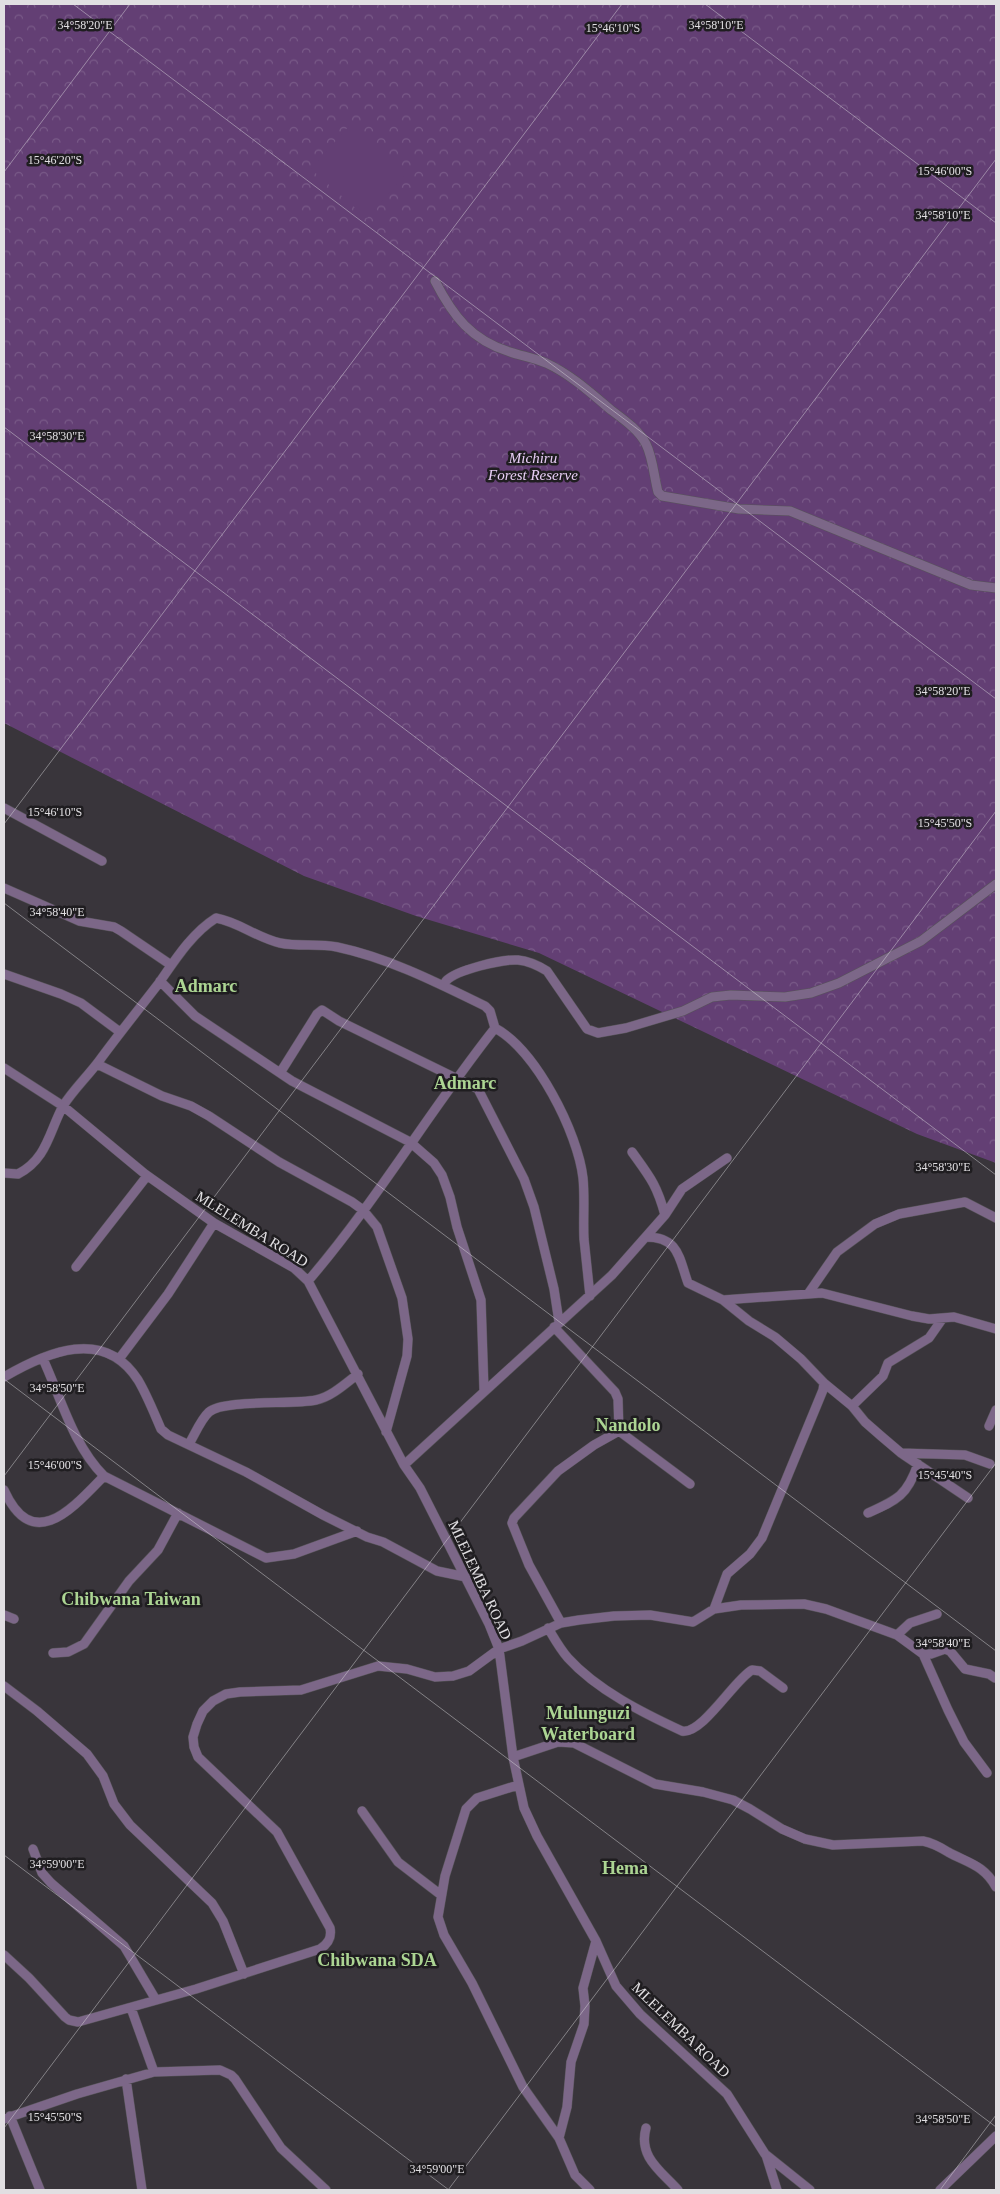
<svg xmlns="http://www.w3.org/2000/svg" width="1000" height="2194" font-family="Georgia,serif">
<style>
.forest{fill:url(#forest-crowns)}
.garden{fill:#633f74}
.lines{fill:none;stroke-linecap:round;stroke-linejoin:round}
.minor-casing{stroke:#575459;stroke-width:10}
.minor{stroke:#7c6788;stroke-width:9}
.ticks{fill:none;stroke:#e1dfe2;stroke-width:1;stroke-opacity:0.45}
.labels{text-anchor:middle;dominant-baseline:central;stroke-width:5;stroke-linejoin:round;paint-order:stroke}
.park-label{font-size:15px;font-style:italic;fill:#e8cef6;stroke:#1f1d20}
.street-label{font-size:15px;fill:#e1dfe2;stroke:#1f1d20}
.quarter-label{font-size:18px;font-weight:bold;fill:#acd593;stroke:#1f1d20}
.ticks-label{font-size:12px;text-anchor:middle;fill:#e1dfe2;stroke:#1f1d20;stroke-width:5;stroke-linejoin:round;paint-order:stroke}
</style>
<defs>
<pattern id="forest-crowns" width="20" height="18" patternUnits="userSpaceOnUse" patternTransform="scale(1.25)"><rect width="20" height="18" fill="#633f74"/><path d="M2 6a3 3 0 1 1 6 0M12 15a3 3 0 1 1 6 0" fill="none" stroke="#795a88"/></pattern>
</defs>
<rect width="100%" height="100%" fill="#39353b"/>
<path class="forest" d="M4,4H996V1163L917,1134L539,953L416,916L304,876L4,723Z"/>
<path class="garden" d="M349,126L404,176L367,218L311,169Z"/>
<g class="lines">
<g class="minor-casing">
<path id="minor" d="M435,281C453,316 471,340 510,352C522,356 534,358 546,363C570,374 591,393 611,410C623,419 639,430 646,444C653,458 654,477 658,492L662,496L739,509L790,511L971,585L996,588
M4,808L102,861
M4,888L79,921L114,927L121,931L171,965
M4,974L61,994L81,1003L120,1032
M160,981L195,1016L292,1081L410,1142L434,1163L442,1175L450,1197L457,1227L481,1300L484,1390
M445,985L446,981C456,970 502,959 518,960C528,961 539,966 547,971L587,1029L598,1033L626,1028L683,1011L712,997L731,995L785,997L811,993L839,983L921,941L996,884
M495,1028C536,1050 578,1133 583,1178C585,1198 583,1219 584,1239C586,1258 588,1277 590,1296
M97,1064L162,1096L191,1106L209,1116L279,1162L352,1202L363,1210L377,1227L402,1298L408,1339L407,1356L386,1432
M4,1068L63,1106L145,1174L214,1223L294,1268L308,1281L404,1465L420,1488L489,1624L499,1649L513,1757L524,1808L537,1836L596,1941L616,1986L640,2014L727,2094L765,2154L810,2190
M280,1073L317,1014L322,1010L339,1021L478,1089L524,1179L534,1207L554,1289L559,1322
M632,1152C650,1177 657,1185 665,1215
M4,1173L18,1174C47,1159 49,1132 63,1106C73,1090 87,1077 99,1061C118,1035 139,1009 159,983C175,960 192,933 216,918C239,922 257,938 280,943C298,947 318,943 337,947C389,958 438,983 485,1006L490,1011L495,1028C430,1110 376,1202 308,1281
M646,1237C679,1237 679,1258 688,1283L723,1300L749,1321L775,1337L801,1359L824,1383L852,1406L865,1422L881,1436L901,1453L968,1498
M76,1267L147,1176
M808,1294L837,1252L875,1224L899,1214L965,1202L996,1218
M723,1300L822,1293L912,1316L929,1319L954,1317L996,1329
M554,1327L615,1392L618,1399L619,1431L690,1484
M43,1359C61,1398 73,1445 104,1476L266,1558L294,1554L357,1531
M119,1359L168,1294L214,1223
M4,1377C47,1352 104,1327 138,1380C147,1395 154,1413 161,1429L168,1435L246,1472L323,1515L367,1537L383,1542L437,1571L466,1577
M852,1406L883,1376L888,1363L929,1338L943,1318
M989,1426L996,1410
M189,1444C195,1434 201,1419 209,1412C224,1399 293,1405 316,1400C331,1397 345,1384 358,1374
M901,1453L965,1455L990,1464
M404,1465L612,1275L665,1215L682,1189L727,1158
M4,1490C33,1554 72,1509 104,1476
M868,1513C897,1500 907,1496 918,1464
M714,1609L727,1574L750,1554L762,1538L823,1390L824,1383
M4,1615L14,1619
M561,1623L529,1565L512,1523L514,1518L558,1471L594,1445L619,1431
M548,1628C554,1638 560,1649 568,1658C597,1690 643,1713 682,1731C702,1735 735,1679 752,1670L760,1671L783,1688
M897,1635L910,1623L937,1614
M53,1653L68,1652L84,1644L129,1581L158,1550L178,1513
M923,1654L948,1710L964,1742L987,1773
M4,1686L37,1711L87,1754L103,1776L114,1804L130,1825L212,1903L223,1921L244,1974
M513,1757L558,1742L574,1743L655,1784L703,1792L733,1800L750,1809L782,1829L805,1839L833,1845L923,1841C933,1843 940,1847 948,1852C968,1863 984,1865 996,1887
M518,1785L477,1798L466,1809L445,1876L438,1917L444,1935L472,1983L523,2087L559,2138L575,2175L590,2190
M362,1811L398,1862L441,1895
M33,1849L42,1873L51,1883L124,1946L156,2000
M4,1955L29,1978L65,2017L69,2020L78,2022L196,1989L320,1949C328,1944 332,1938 330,1928L277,1832L198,1757L194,1747L193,1737L197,1724L203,1711L213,1701L226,1694L240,1692L301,1690L378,1666L407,1669L435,1677L453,1676L469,1671L499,1649L522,1641L561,1623L579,1620L614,1616L650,1615L693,1622L714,1609L741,1605L804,1604L826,1609L897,1635L923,1654H931L945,1649L950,1651L965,1669L989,1674L995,1678
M131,2008L154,2072
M126,2079L142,2190
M10,2116L40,2190
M4,2119L77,2094L154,2072L220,2070L231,2075L235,2079L281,2148L326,2190
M646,2128C638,2157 661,2171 678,2190
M559,2138L567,2107L571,2062L584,2024L585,2006L583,1988L596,1941
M766,2155L777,2190
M940,2190L996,2136"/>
</g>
<use href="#minor" class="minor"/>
</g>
<path class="ticks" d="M73,4L996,699M705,4L996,223M4,172L130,4M4,427L996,1175M4,824L622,4M4,903L996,1651M4,1379L996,2127M4,1476L996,159M4,1855L449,2190M4,2128L996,811M448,2190L996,1463M940,2190L996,2115"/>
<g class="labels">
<g class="park-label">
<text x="533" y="458">Michiru<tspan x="533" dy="17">Forest Reserve</tspan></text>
</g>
<g class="street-label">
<text transform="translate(252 1229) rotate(32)">MLELEMBA ROAD</text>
<text transform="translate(480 1580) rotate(65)">MLELEMBA ROAD</text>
<text transform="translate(681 2030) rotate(44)">MLELEMBA ROAD</text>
</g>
<g class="quarter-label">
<text x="206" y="986">Admarc</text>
<text x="465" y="1083">Admarc</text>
<text x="628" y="1425">Nandolo</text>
<text x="131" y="1599">Chibwana Taiwan</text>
<text x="588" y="1713">Mulunguzi<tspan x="588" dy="21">Waterboard</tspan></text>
<text x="625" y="1868">Hema</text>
<text x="377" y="1960">Chibwana SDA</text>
</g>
</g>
<g class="ticks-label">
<text x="716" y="29">34°58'10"E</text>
<text x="85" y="29">34°58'20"E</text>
<text x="613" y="32">15°46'10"S</text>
<text x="55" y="164">15°46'20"S</text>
<text x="945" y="175">15°46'00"S</text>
<text x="943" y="219">34°58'10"E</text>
<text x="57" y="440">34°58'30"E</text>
<text x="943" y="695">34°58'20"E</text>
<text x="55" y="816">15°46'10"S</text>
<text x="945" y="827">15°45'50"S</text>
<text x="57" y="916">34°58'40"E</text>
<text x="943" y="1171">34°58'30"E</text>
<text x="57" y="1392">34°58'50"E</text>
<text x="55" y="1469">15°46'00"S</text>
<text x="945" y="1479">15°45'40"S</text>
<text x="943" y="1647">34°58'40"E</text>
<text x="57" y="1868">34°59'00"E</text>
<text x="55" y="2121">15°45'50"S</text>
<text x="943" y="2123">34°58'50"E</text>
<text x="437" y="2173">34°59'00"E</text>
</g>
<rect width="1000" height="2194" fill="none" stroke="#e1dfe2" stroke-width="10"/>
</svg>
